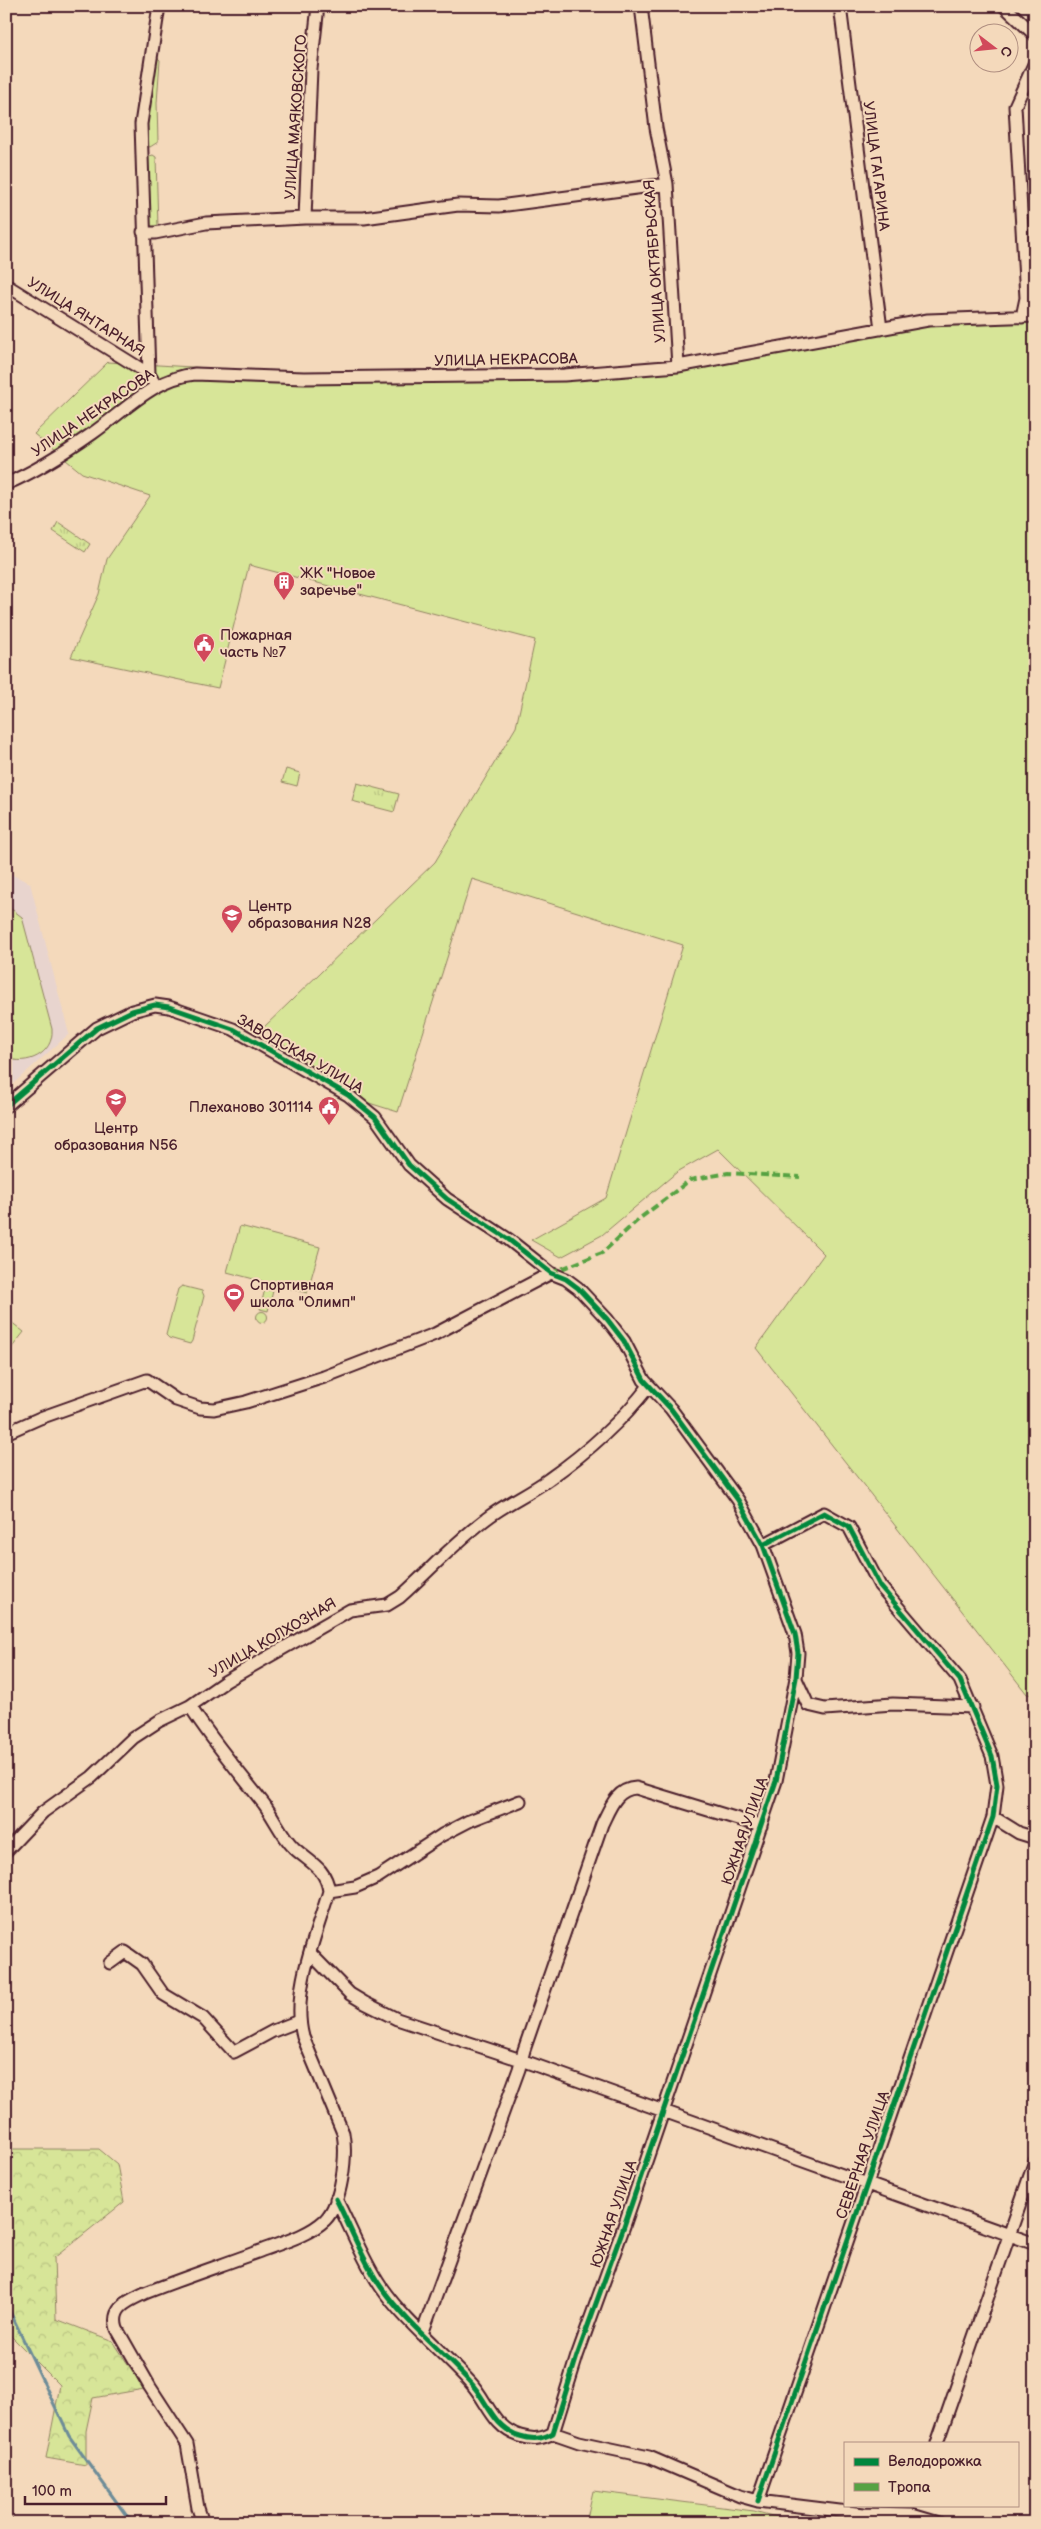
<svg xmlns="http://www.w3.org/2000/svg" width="1041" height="2529" font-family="'Balsamiq Sans',sans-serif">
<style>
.built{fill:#e8d4ce}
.green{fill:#d7e598;stroke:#908262}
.forest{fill:url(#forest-crowns);stroke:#908262}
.park{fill:url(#park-tufts);stroke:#908262}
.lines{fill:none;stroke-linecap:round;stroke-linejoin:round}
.stream{stroke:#6d8c98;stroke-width:3}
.minor-casing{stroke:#4a1f2b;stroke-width:15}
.minor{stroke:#f4d9bb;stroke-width:11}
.rail-casing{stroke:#4a1f2b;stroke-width:5}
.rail{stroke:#f4d9bb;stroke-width:3;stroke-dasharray:9;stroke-linecap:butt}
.quiet{stroke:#56a243;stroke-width:4;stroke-dasharray:8 4;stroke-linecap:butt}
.cycleway-casing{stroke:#f4d9bb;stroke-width:8}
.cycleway{stroke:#00873e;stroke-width:5}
.labels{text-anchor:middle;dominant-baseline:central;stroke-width:4;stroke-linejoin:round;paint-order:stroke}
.street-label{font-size:15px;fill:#4a1f2b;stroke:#f4d9bb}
.poi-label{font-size:15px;fill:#4a1f2b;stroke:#f4d9bb;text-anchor:start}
</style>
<defs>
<pattern id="forest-crowns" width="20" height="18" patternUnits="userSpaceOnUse" patternTransform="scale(1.25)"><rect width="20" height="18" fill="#d7e598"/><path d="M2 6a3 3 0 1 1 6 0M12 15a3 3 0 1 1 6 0" fill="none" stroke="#bac483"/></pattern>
<pattern id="park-tufts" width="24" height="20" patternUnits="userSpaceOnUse" patternTransform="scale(1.25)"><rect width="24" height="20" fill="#d7e598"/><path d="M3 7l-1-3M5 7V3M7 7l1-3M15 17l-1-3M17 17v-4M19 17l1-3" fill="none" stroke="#bac483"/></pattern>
</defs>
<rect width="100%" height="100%" fill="#f4d9bb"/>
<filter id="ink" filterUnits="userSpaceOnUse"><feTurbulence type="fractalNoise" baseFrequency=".02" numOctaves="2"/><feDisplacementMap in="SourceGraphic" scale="10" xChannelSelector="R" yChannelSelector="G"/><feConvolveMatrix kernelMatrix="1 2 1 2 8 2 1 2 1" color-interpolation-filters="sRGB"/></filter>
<g filter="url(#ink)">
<path class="built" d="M6,872L30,883L69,1034L6,1090Z"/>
<path class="green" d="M158,58L160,60L157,103L158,142L150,147L147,146L146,119Z
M153,155L156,157L158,227H149L147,157Z
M1035,320V1695L1027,1694L756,1348L824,1254L718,1149L677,1172L602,1235L561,1257L531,1240L606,1198L683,945L472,879L398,1112L353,1098L263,1028L435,862L516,727L535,640L249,565L218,688L71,657L99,594L107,559L150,496L82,473L34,434L108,362L376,378L651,368V364L902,327Z
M286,769L300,773L297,786L282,782Z
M6,905L22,917L52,1029C54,1054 27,1066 6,1058Z
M240,1226L320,1247L307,1293L227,1272Z
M182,1286L202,1291L204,1296L192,1341L190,1344L169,1338L166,1335L178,1289Z
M265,1289L273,1291L268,1311L260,1309Z
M256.5 1317a5.5 5.5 0 1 1 11 0a5.5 5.5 0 1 1-11 0Z
M6,1318L24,1332L6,1355Z
M593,2491L754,2511L798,2523H586Z"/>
<path class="forest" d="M6,2149H99L117,2164L124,2202L54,2258L56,2319L113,2341L144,2389L93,2398L86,2431V2465L46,2458L60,2385L6,2331V2215H9L6,2208Z"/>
<path class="park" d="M58,522L90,544L85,552L53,531Z
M357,783L399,794L394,812L352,801Z"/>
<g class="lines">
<path class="stream" d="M6,2303L69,2436L126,2515L137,2523"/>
<g class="minor-casing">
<path id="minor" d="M641,6L656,128L667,184L678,366
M840,6L881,329
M1004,6L1035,35
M305,218L311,69L318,6
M143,232L155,233L206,223L305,218H364L458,205L499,206L667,184
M6,285L149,374
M1022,317L1026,298L1015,106L1035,62
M156,386L149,374L141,124L159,6
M6,484C37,471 66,452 93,433C126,410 154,378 195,374L304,378L564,375L678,366L928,320L1035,316
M6,1106L97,1028L132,1011L155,1005L169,1007L233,1029L348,1095L375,1117L409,1165L447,1199L508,1239L551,1273L566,1279L578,1288L607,1319L624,1341L644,1380L671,1409L738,1500L763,1545L795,1634L798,1653L796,1678L776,1781L624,2226L577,2356L553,2433C542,2439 533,2440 520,2436C492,2427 488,2401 470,2382C441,2350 406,2323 381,2287C363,2261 351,2228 336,2199
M6,1433L40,1418L147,1380L176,1400L200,1408L214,1409L246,1402L324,1377L435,1334L551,1273
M796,1679L808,1705L825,1709L893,1704L973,1707
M190,1706C212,1741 239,1772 264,1804C275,1819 281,1835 294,1848C309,1862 326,1868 329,1891C316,1936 291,1991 303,2037L343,2133C347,2155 342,2203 325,2220C308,2236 281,2243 260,2251C222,2265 183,2278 145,2293C129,2301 110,2307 117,2329L150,2387L187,2444L198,2508L203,2523
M993,1817L1019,1833L1035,1838
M6,1851L43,1812L92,1777L133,1738L159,1721L190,1706L226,1681L350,1610L387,1605L400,1597C430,1570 457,1540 490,1516C509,1502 530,1493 549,1479C586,1453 621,1422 649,1386
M329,1891L355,1887L378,1877L442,1835L469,1821L520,1801
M311,1954L350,1994L365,2003L397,2019L521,2060L1035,2244
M110,1963L125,1952L142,1964L163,1994L203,2018L234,2052L273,2031L299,2021
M422,2334L519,2069L524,2050L602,1824C610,1808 616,1789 636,1788L761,1826
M553,2433L579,2442L649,2457L740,2496L758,2501L864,2514L912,2515L939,2523
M937,2443L1035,2161
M758,2501L993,1817L997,1785L992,1756L960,1680L880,1586L849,1527L824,1513L763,1545"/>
</g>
<use href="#minor" class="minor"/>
<g class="rail-casing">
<path id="rail" d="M6,2513L13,2523"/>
</g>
<use href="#rail" class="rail"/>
<path class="quiet" d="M551,1273L602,1253L639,1219L690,1180L728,1173L800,1177"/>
<g class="cycleway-casing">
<path id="cycleway" d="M6,1106L97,1028L132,1011L155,1005L169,1007L233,1029L348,1095L375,1117L409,1165L447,1199L508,1239L551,1273L566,1279L578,1288L607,1319L624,1341L644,1380L671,1409L738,1500L763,1545L795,1634L798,1653L796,1678L776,1781L624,2226L577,2356L553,2433C542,2439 533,2440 520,2436C492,2427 488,2401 470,2382C441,2350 406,2323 381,2287C363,2261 351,2228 336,2199
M758,2501L993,1817L997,1785L992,1756L960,1680L880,1586L849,1527L824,1513L763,1545"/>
</g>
<use href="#cycleway" class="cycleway"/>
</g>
</g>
<defs>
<g id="building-pin" transform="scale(1.125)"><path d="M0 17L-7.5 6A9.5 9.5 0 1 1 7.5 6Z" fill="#d1495b" stroke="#f4d9bb"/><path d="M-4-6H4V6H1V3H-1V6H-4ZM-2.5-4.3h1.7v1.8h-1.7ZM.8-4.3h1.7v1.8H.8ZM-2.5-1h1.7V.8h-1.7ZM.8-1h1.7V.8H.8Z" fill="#fff"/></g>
<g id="civic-pin" transform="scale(1.125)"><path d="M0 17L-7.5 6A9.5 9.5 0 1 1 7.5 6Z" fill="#d1495b" stroke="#f4d9bb"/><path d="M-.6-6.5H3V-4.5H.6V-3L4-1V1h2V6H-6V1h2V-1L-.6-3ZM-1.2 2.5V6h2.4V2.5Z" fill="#fff"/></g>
<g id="school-pin" transform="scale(1.125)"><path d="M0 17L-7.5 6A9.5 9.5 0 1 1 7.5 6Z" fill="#d1495b" stroke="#f4d9bb"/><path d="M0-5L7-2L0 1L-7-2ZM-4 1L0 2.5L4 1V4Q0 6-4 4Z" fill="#fff"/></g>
<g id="stadium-pin" transform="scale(1.125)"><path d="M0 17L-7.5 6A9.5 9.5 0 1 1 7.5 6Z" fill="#d1495b" stroke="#f4d9bb"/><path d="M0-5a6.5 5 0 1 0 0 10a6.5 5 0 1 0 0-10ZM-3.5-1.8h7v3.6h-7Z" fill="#fff"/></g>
</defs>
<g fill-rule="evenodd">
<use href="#building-pin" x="284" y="582"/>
<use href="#civic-pin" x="204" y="644"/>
<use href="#school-pin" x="232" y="915"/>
<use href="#school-pin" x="116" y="1099"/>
<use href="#civic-pin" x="329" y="1107"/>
<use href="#stadium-pin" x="234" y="1294"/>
</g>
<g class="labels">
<g class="street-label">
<text transform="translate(296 117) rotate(-86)">УЛИЦА МАЯКОВСКОГО</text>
<text transform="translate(876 166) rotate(83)">УЛИЦА ГАГАРИНА</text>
<text transform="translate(655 261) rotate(-94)">УЛИЦА ОКТЯБРЬСКАЯ</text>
<text transform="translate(86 317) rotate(32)">УЛИЦА ЯНТАРНАЯ</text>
<text transform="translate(506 360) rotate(-1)">УЛИЦА НЕКРАСОВА</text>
<text transform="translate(93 413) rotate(-34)">УЛИЦА НЕКРАСОВА</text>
<text transform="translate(300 1054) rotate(30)">ЗАВОДСКАЯ УЛИЦА</text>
<text transform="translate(273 1638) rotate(-30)">УЛИЦА КОЛХОЗНАЯ</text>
<text transform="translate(745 1831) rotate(-71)">ЮЖНАЯ УЛИЦА</text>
<text transform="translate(863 2155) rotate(-71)">СЕВЕРНАЯ УЛИЦА</text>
<text transform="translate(614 2214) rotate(-71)">ЮЖНАЯ УЛИЦА</text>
</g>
<g class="poi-label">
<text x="300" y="573">ЖК "Новое<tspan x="300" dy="17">заречье"</tspan></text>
<text x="220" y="635">Пожарная<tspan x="220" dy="17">часть №7</tspan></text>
<text x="248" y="906">Центр<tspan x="248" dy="17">образования N28</tspan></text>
<text x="313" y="1107" text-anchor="end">Плеханово 301114</text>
<text x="116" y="1128" text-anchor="middle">Центр<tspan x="116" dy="17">образования N56</tspan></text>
<text x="250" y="1285">Спортивная<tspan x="250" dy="17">школа "Олимп"</tspan></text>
</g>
</g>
<rect width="1041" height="2529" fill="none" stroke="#f4d9bb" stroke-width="25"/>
<rect x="12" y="12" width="1016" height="2504" fill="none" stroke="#4a1f2b" stroke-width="2" filter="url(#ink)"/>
<rect x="844" y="2442" width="175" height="65" fill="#f4d9bb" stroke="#b08f81"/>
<rect x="854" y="2458" width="25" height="8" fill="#00873e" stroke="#b08f81"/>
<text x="888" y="2466" font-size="15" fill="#4a1f2b">Велодорожка</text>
<rect x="854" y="2483" width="25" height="8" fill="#56a243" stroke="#b08f81"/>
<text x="888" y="2492" font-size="15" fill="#4a1f2b">Тропа</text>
<g transform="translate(994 48) rotate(106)"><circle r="24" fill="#f4d9bb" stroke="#b08f81"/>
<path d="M0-4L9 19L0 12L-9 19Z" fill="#d1495b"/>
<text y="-8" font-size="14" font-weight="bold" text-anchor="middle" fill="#4a1f2b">С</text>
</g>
<path d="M25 2496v8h141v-8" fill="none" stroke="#4a1f2b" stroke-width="2.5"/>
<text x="32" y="2496" font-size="15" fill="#4a1f2b" stroke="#f4d9bb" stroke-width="4" paint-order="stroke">100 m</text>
</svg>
